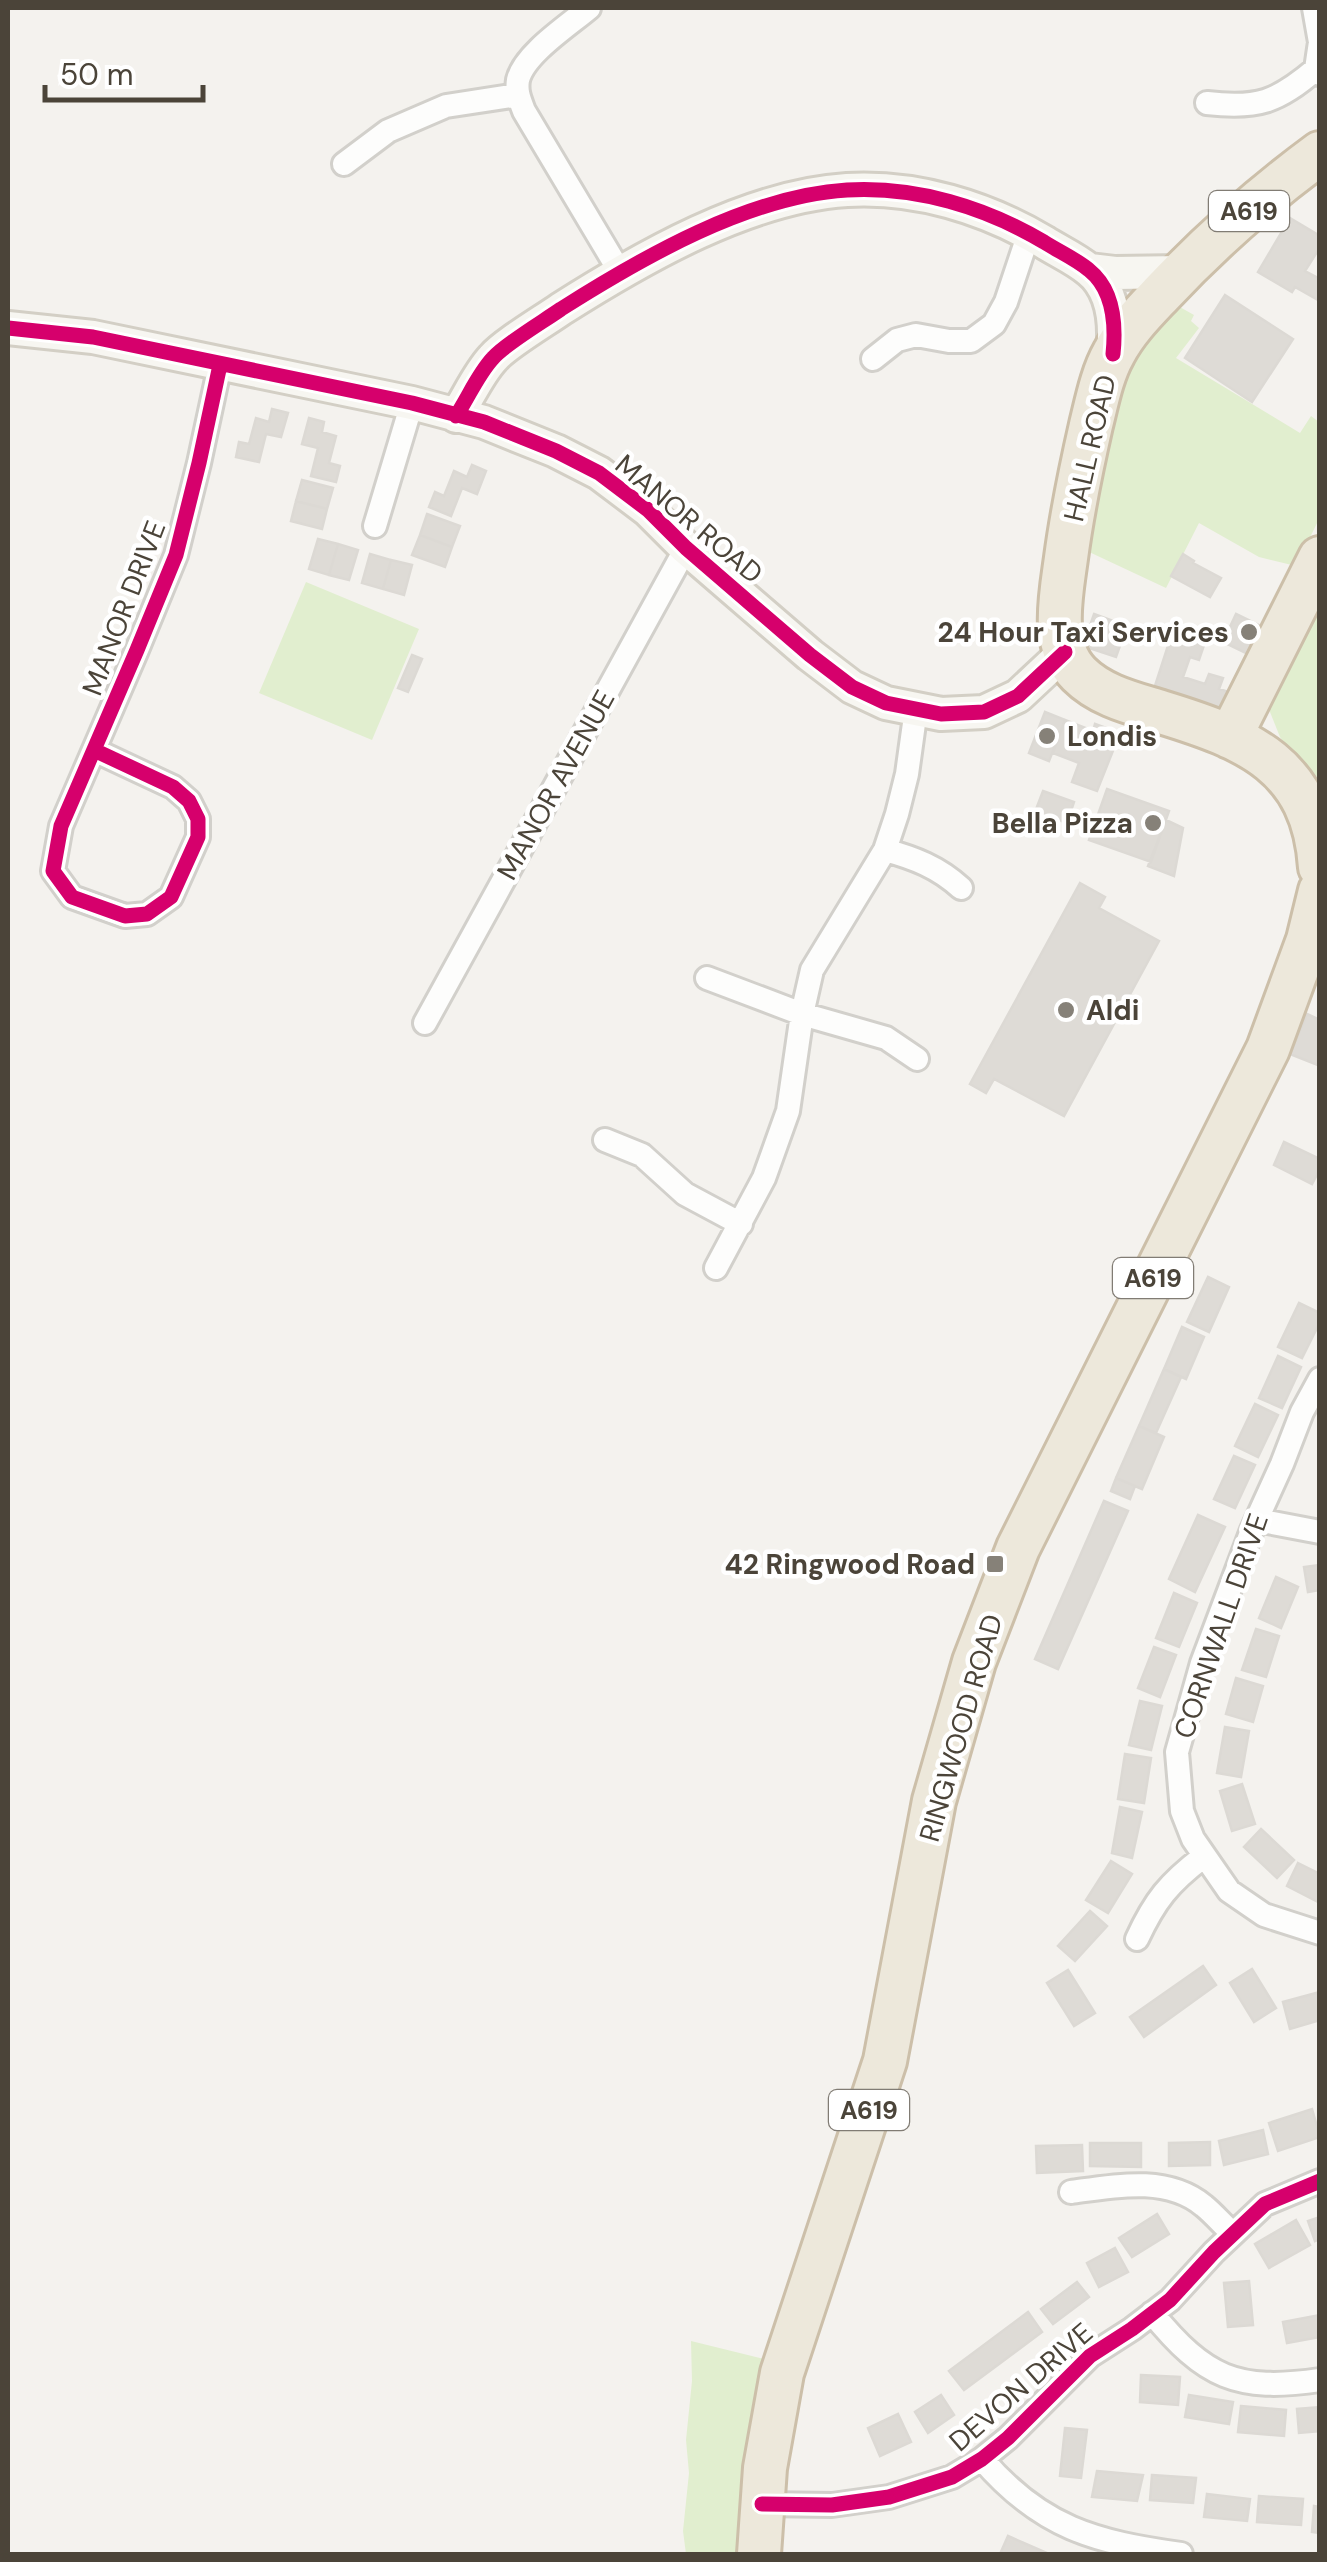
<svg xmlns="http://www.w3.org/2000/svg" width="1327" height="2562" font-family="'DM Sans',sans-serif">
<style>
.green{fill:#e1eecf}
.building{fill:#dedbd6;stroke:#dcd9d4;stroke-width:2.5}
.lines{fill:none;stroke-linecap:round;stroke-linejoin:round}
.street-casing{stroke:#d2d0cb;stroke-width:28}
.secondary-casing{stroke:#d3cfc5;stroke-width:38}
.highway-casing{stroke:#ccbfa9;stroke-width:48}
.street{stroke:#fdfdfc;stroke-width:22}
.secondary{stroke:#f7f6f1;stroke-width:32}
.highway{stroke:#ede8db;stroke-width:42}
.cycleway-casing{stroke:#fff;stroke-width:21}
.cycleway{stroke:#d6006c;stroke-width:15}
.poi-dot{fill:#868178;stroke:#fff;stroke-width:4}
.labels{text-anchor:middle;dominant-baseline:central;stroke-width:9;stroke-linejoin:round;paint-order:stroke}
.shield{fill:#fff;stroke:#817c74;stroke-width:2.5}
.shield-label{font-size:25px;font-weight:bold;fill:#4b4439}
.street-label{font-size:28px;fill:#4b4439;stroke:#fff}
.poi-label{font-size:28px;font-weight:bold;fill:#4b4439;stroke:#fff;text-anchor:end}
</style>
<rect width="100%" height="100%" fill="#f4f2ee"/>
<path class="green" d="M1178,306L1194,315L1191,321L1199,328L1176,358L1300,433L1311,416L1319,422V519L1296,566L1259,557L1199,523L1166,588L1087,551L1102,454L1132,351Z
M306,582L419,629L372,740L259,693Z
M1307,609L1319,615V778L1299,764L1280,737L1270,712L1265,686Z
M691,2341L768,2360L743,2554H686L683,2531L689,2473L686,2440L692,2381Z"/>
<path class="building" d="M1290,218L1320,236V253L1317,252L1305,271L1320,279V301L1295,287L1292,292L1258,272Z
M1225,295L1293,339L1252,402L1185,358Z
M272,409L288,413L281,437L266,434L259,462L236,457L239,442L249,444L256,418L269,422Z
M309,418L324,422L322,432L336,436L329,463L340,466L336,482L311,476L318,448L302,444Z
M472,465L486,471L477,494L462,488L451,516L429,507L435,492L444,496L454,471L467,477Z
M302,480L333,488L327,509L296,501Z
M296,501L327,509L322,529L291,521Z
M427,514L460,526L452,547L420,535Z
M420,535L452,547L445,567L412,555Z
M318,539L338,544L329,575L309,569Z
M338,544L358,550L349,580L329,575Z
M370,554L391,560L383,589L362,583Z
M1183,554L1194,561L1193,563L1221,578L1210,597L1171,576Z
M391,560L412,565L404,595L383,589Z
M1094,614L1127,626L1116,657L1083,646Z
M1236,614L1261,626L1248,654L1223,642Z
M1174,627L1197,634L1194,642L1204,645L1199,660L1190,657L1183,677L1205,684L1209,674L1223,678L1219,689L1229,692L1221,715L1153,692Z
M412,655L422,659L408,692L398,688Z
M1045,712L1065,720L1049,761L1029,753Z
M1065,720L1093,731L1095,724L1120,733L1097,791L1072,782L1079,763L1053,753Z
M1107,789L1169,811L1151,862L1089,840Z
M1043,791L1074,802L1067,823L1035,812Z
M1166,820L1183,828L1174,876L1148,866Z
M1080,883L1105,897L1099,908L1159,941L1064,1116L994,1079L986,1093L970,1084Z
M1307,1014L1320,1020V1066L1290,1054Z
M1284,1142L1320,1159V1169L1312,1184L1274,1165Z
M1208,1277L1229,1287L1209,1332L1187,1322Z
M1299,1303L1320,1313V1322L1302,1358L1278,1347Z
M1182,1327L1204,1337L1186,1379L1164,1369Z
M1278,1356L1301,1367L1282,1408L1259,1398Z
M1164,1369L1181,1377L1156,1433L1139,1426Z
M1255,1404L1278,1415L1258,1457L1235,1446Z
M1139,1426L1164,1437L1142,1489L1116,1478Z
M1234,1456L1255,1465L1235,1508L1214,1499Z
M1116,1478L1135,1486L1130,1499L1111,1491Z
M1104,1501L1128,1511L1058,1669L1035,1659Z
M1198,1515L1225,1527L1195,1592L1169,1579Z
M1320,1565V1590L1308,1592L1304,1567Z
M1276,1577L1298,1587L1281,1628L1259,1618Z
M1174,1593L1197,1603L1179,1647L1156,1638Z
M1256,1629L1279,1636L1266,1677L1242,1670Z
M1154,1647L1176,1655L1160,1697L1138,1688Z
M1236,1678L1263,1686L1253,1722L1226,1714Z
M1140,1701L1162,1706L1151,1750L1129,1745Z
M1225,1727L1249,1731L1241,1777L1217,1773Z
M1125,1754L1151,1758L1144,1803L1118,1799Z
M1242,1784L1255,1824L1232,1831L1220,1791Z
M1120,1807L1142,1812L1132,1858L1112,1853Z
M1261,1829L1294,1860L1277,1878L1244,1847Z
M1111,1861L1132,1874L1108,1913L1086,1900Z
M1298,1863L1320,1874V1903L1287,1886Z
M1090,1911L1107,1926L1075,1961L1058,1946Z
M1203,1966L1216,1985L1144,2037L1130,2017Z
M1252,1969L1276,2008L1254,2022L1230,1983Z
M1068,1970L1095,2013L1074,2026L1047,1983Z
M1320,1992V2020L1290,2029L1283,2002Z
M1312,2109L1320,2137L1278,2151L1269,2123Z
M1263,2130L1268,2154L1224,2165L1219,2141Z
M1210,2142V2165L1169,2166V2143Z
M1090,2143H1141V2167L1090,2166Z
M1082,2145L1083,2171L1037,2173L1036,2146Z
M1157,2214L1169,2234L1132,2257L1119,2238Z
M1320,2217V2239L1315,2241L1308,2221Z
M1296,2220L1310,2245L1269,2268L1255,2244Z
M1115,2248L1128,2272L1099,2287L1087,2263Z
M1249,2281L1253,2325L1228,2327L1224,2283Z
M1077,2282L1089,2297L1053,2324L1041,2309Z
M1028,2312L1042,2332L964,2390L949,2371Z
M1320,2315V2337L1287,2343L1283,2322Z
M1141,2375L1180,2377L1178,2405L1140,2402Z
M941,2395L954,2415L928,2433L915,2412Z
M1189,2395L1233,2402L1229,2424L1185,2417Z
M1241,2406L1286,2410L1284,2436L1238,2432Z
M1320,2407V2431L1299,2433L1297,2409Z
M898,2414L911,2442L880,2456L868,2428Z
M1065,2428L1087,2430L1081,2478L1060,2476Z
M1097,2471L1143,2475L1137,2501L1092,2497Z
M1152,2475L1196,2478L1193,2503L1150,2500Z
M1207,2494L1250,2499L1247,2521L1204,2517Z
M1259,2496L1303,2499L1301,2525L1257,2522Z
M1314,2506L1320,2507V2533L1312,2532Z
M1008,2536L1049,2554H1000Z"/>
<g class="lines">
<g class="street-casing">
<path id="street" d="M589,8C569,25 524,54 518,80C516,92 520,100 524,111L620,272
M1314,8L1320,42L1316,69
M1207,103C1258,109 1277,102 1316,69L1320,74
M344,164L388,131L446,106L518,95
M873,359L897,340L916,335L949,341H971L994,324L1006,302L1029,233
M375,526L412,403
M94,750L173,787L189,801L198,819V837L171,897L147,914L125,916L72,897L53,871L61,826L137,650L176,555L199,463L220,365
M885,850C914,858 938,867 961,888
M707,978L802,1014L886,1038L917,1059
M425,1023L686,548
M605,1140L642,1155L685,1194L741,1224
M716,1268L764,1178L788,1111L802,1014L812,970L885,850L897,814L907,774L916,709
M1320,1379L1302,1412L1282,1464L1252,1530L1202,1663L1177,1752L1182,1811L1193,1839L1229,1891L1264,1915L1320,1933
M1257,1520L1320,1532
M1137,1939C1155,1900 1169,1883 1203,1857
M1071,2192C1114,2186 1167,2175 1204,2206C1214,2214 1223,2225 1233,2234
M1152,2313C1205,2378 1237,2392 1320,2380
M982,2459C1041,2528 1095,2542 1181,2554
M762,2504L832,2505L889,2497L952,2477L982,2459L1008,2438L1090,2356L1132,2329L1170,2300L1214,2252L1265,2204L1320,2181"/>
</g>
<g class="secondary-casing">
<path id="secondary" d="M1090,270L1115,273L1182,272
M8,328L93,337L412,403L484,422L556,451L599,473L648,510L686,548L810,655L852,687L886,703L941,714L984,712L1018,696L1065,652
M456,416C468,398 478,374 493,358C505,344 544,321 561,309C643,257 749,196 847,190C916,186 985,207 1044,242C1058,251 1076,259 1089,270C1114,290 1116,325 1113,354"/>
</g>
<g class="highway-casing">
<path id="highway" d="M1320,153C1263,195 1209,243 1161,294C1144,312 1126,330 1114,353C1102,374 1097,401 1091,425C1081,469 1072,513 1066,558C1061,595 1050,645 1079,674C1101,696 1132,703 1161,712C1249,739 1313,765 1320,867
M1230,737L1320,558
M759,2554L765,2468L782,2373L885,2061L934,1801L974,1662L1018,1548L1268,1049L1308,940L1320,891"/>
</g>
<use href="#street" class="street"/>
<use href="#secondary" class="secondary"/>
<use href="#highway" class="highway"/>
<g class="cycleway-casing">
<path id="cycleway" d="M8,328L93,337L412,403L484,422L556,451L599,473L648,510L686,548L810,655L852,687L886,703L941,714L984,712L1018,696L1065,652
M456,416C468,398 478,374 493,358C505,344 544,321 561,309C643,257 749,196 847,190C916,186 985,207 1044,242C1058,251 1076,259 1089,270C1114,290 1116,325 1113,354
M94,750L173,787L189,801L198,819V837L171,897L147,914L125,916L72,897L53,871L61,826L137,650L176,555L199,463L220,365
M762,2504L832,2505L889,2497L952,2477L982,2459L1008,2438L1090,2356L1132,2329L1170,2300L1214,2252L1265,2204L1320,2181"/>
</g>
<use href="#cycleway" class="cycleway"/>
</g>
<g class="poi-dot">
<circle cx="1249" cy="632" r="10"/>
<circle cx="1047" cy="736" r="10"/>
<circle cx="1153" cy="823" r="10"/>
<circle cx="1066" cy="1010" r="10"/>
<rect x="985" y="1554" width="20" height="20" rx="5"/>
</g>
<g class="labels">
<g class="shield">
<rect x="1209" y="191" width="80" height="40" rx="8"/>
<rect x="1113" y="1258" width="80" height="40" rx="8"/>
<rect x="829" y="2090" width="80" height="40" rx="8"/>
</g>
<g class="shield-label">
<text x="1249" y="211">A619</text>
<text x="1153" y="1278">A619</text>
<text x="869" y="2110">A619</text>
</g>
<g class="street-label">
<text transform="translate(1090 448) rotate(-77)">HALL ROAD</text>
<text transform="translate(689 519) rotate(40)">MANOR ROAD</text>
<text transform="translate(124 608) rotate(-69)">MANOR DRIVE</text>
<text transform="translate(556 785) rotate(-61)">MANOR AVENUE</text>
<text transform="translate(1221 1626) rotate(-71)">CORNWALL DRIVE</text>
<text transform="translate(961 1728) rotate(-74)">RINGWOOD ROAD</text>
<text transform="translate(1021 2387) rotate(-41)">DEVON DRIVE</text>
</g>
<g class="poi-label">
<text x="1229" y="632">24 Hour Taxi Services</text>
<text x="1067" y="736" text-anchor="start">Londis</text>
<text x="1133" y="823">Bella Pizza</text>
<text x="1086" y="1010" text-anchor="start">Aldi</text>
<text x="975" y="1564">42 Ringwood Road</text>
</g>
</g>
<rect width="1327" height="2562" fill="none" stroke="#4b4439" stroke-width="20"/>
<path d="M45 85v15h158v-15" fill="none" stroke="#4b4439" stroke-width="5"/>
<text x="60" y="85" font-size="30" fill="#4b4439" stroke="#ffffff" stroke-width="8" paint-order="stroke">50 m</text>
</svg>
